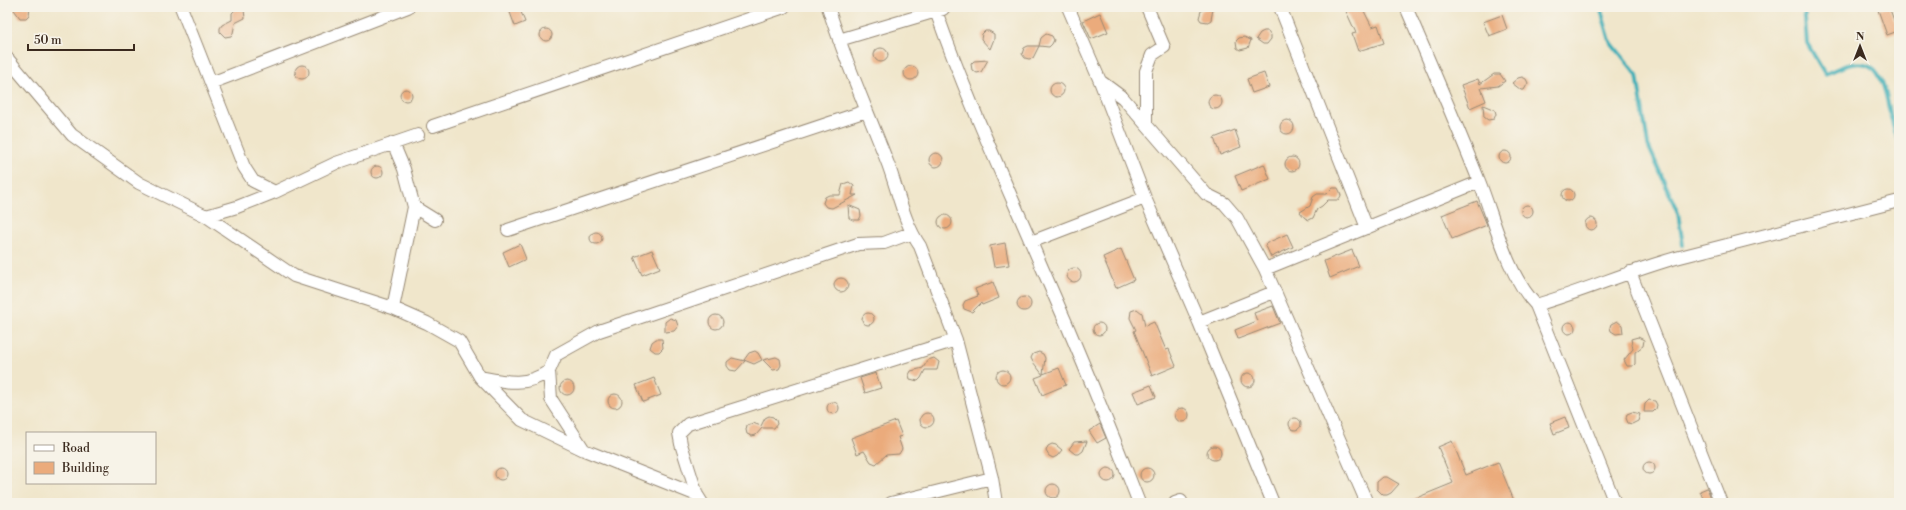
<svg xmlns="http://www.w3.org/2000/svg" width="1906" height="510" font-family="'Libre Bodoni',serif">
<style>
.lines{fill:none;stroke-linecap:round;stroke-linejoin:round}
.stream{stroke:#3eafb7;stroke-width:4}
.building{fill:#ebab7c}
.minor-casing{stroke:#968874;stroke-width:14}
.minor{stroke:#fff;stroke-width:12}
</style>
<rect width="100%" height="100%" fill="#f7f3e8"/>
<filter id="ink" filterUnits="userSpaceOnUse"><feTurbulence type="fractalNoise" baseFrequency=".025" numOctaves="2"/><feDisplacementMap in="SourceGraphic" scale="8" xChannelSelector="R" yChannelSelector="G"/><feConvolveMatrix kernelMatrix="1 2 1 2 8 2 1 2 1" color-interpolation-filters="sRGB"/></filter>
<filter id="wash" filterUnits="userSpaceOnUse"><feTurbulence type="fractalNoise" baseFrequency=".012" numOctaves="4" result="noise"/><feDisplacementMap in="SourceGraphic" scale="16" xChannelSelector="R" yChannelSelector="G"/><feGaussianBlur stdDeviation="0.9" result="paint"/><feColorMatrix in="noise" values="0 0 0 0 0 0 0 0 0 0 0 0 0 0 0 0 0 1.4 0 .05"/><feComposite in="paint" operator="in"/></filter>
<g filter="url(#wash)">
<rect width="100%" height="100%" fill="#f0e6cb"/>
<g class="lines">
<path class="stream" d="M1600,7L1610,41L1637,75L1648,145L1678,213L1683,245
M1804,7L1807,43L1825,74C1833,71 1840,67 1848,65C1893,52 1883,116 1899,140"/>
</g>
<g id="blocks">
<path class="building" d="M12,7H30L29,15L26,18H20Z
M508,7H519L525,22L515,26Z
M1344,7H1362L1372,27L1378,25L1384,43L1358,51L1352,34L1356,33Z
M1889,7L1898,31L1887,35L1878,10Z
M237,8L244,10L245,18L235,23L233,33L231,36L225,37L220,32V28L222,25L232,20V13Z
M1213,9L1211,20L1208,22L1201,21L1199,18L1201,11L1204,9Z
M1100,13L1108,32L1091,39L1083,21Z
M1502,15L1507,29L1489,36L1483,22Z
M540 35a6 6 0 1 1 12 0a6 6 0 1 1-12 0Z
M985,31H989L994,34V39L990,49L981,39L982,34Z
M1264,31H1268L1271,35V39L1267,44H1263L1256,39L1260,33Z
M1046,34L1052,36L1054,40L1052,44L1049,47L1039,46L1033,58L1029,59L1025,58L1022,54L1024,48L1028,46H1039L1041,38Z
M1244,37L1251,40L1248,48L1240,50L1237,48L1236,41L1239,38Z
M874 55a7 7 0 1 1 14 0a7 7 0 1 1-14 0Z
M988,60L981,72L977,73L972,70L971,64L974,61Z
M295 72a7 7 0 1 1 14 0a7 7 0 1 1-14 0Z
M904 73a7 7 0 1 1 14 0a7 7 0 1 1-14 0Z
M1264,73L1269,87L1252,93L1247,79Z
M1494,74H1500L1505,81L1498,86L1481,88L1486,101L1470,108L1461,85L1478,79L1480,84Z
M1522,77L1526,79L1528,83L1524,90H1521L1512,83L1518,78Z
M1050 90a7 7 0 1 1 14 0a7 7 0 1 1-14 0Z
M400 95a6 6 0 1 1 12 0a6 6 0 1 1-12 0Z
M1208 102a7 7 0 1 1 14 0a7 7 0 1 1-14 0Z
M1483,105L1495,110L1496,114L1494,119L1488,120L1484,117Z
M1280 127a7 7 0 1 1 14 0a7 7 0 1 1-14 0Z
M1235,130L1241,147L1220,155L1214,138Z
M1499 157a6 6 0 1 1 12 0a6 6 0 1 1-12 0Z
M929 160a7 7 0 1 1 14 0a7 7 0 1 1-14 0Z
M1285 164a7 7 0 1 1 14 0a7 7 0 1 1-14 0Z
M1264,164L1270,179L1241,191L1235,176Z
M371 172a6 6 0 1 1 12 0a6 6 0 1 1-12 0Z
M849,182L854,186L852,195H857L832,208L826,207L823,203L825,197L829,195H840L843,184Z
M1333,188H1338L1340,192L1341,196L1338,200H1328L1322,206L1317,209L1313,218L1309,220L1305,218L1300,212L1310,206L1313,197L1317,194H1327Z
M1562 195a6 6 0 1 1 12 0a6 6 0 1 1-12 0Z
M1477,201L1487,225L1452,239L1442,215Z
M1521 211a6 6 0 1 1 12 0a6 6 0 1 1-12 0Z
M848,205L860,210L861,216L859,220H853L849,218Z
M938 222a7 7 0 1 1 14 0a7 7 0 1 1-14 0Z
M1585 224a6 6 0 1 1 12 0a6 6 0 1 1-12 0Z
M590 238a6 6 0 1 1 12 0a6 6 0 1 1-12 0Z
M1287,234L1293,247L1271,257L1265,244Z
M1005,243L1009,265L994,267L990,246Z
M520,244L526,259L509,267L503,252Z
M1121,249L1134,280L1116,288L1103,257Z
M652,250L660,268L642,275L634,257Z
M1352,250L1359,266L1330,278L1324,261Z
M1067 275a7 7 0 1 1 14 0a7 7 0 1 1-14 0Z
M834 285a7 7 0 1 1 14 0a7 7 0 1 1-14 0Z
M993,282L999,298L982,305L981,303L972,312L964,309L963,305L965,301L978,296L975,289Z
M1017 304a7 7 0 1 1 14 0a7 7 0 1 1-14 0Z
M1273,306L1280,323L1238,339L1235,330L1257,321L1254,313Z
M1137,309L1142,313L1145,326L1154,322L1166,350L1169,349L1176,366L1152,376L1134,331L1136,330L1130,318L1131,311Z
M862 319a6 6 0 1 1 12 0a6 6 0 1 1-12 0Z
M709 322a7 7 0 1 1 14 0a7 7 0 1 1-14 0Z
M670,318L676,320L678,326L674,331L665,332V322Z
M1617,321L1622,325L1623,333L1616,334L1611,331L1610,327L1611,324Z
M1563 328a6 6 0 1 1 12 0a6 6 0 1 1-12 0Z
M1093 329a6 6 0 1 1 12 0a6 6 0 1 1-12 0Z
M1638,337L1644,340L1643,346L1635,352V364L1633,366H1627L1624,360L1633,349L1631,339Z
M656,339H662L663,348L659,352H655L650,348L652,342Z
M755,351L758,353L762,360L754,364L744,360L749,353Z
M1039,352L1043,354L1045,358L1043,374L1059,368L1066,385L1042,395L1035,378L1043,375L1033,362L1031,358L1033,354Z
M776,357L780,359L781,365L779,369L773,370L763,360Z
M732,358L745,361L736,371L730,370L727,366V362Z
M934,358L939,362L937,370H925L921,378L918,381L910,379L909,375L911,371L923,368L928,360Z
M996 377a7 7 0 1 1 14 0a7 7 0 1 1-14 0Z
M876,373L881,388L865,393L860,378Z
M1241 380a7 7 0 1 1 14 0a7 7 0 1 1-14 0Z
M654,378L661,395L643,402L636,385Z
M560 388a7 7 0 1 1 14 0a7 7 0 1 1-14 0Z
M1151,385L1156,397L1138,404L1133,392Z
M608 401a7 7 0 1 1 14 0a7 7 0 1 1-14 0Z
M1649,400L1655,401L1657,405L1656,409L1653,412H1644L1645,404Z
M827 408a6 6 0 1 1 12 0a6 6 0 1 1-12 0Z
M1175 415a7 7 0 1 1 14 0a7 7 0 1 1-14 0Z
M1632,412L1640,414L1638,421L1632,424L1628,423L1626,418L1627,414Z
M920 420a7 7 0 1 1 14 0a7 7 0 1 1-14 0Z
M769,416L773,417L776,420L777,424L774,428H762L756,435L752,436L747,434L746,430L747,425L753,423L761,426L765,418Z
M1565,417L1569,428L1554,434L1550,423Z
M1289 424a6 6 0 1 1 12 0a6 6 0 1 1-12 0Z
M896,421L902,436L898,437L902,449L899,454L886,455L876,464L871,462L864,451L857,454L851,438Z
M1100,424L1106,438L1097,443L1089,431Z
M1087,441L1083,451L1079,454H1075L1069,449L1074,442Z
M1452,441L1466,475L1498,462L1515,503H1404L1453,483L1438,447Z
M1052,444L1056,445L1062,450L1057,456L1053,458L1049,456L1046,451L1048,446Z
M1207 453a7 7 0 1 1 14 0a7 7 0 1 1-14 0Z
M1643 468a6 6 0 1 1 12 0a6 6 0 1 1-12 0Z
M495 474a6 6 0 1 1 12 0a6 6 0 1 1-12 0Z
M1140 475a7 7 0 1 1 14 0a7 7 0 1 1-14 0Z
M1101 475a7 7 0 1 1 14 0a7 7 0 1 1-14 0Z
M1383,477H1387L1399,484L1391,493L1387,495H1383L1377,489V482Z
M1046 491a7 7 0 1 1 14 0a7 7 0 1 1-14 0Z
M1707,488L1711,498L1704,501L1700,491Z"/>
</g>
</g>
<g filter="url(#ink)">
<use href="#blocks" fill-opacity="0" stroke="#968874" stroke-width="1"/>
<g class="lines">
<g class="minor-casing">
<path id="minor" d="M181,7L211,83
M408,7L211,83L244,167L253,181L275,192L336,163L418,135
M828,7C845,61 868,112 888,164C898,191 904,223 920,246L956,340L992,478L996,503
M942,7L936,11C966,97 1004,179 1040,263C1075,342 1108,422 1139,503
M1068,7L1100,81L1145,198L1199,322L1273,503
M1280,7L1367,228
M1406,7C1431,65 1456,123 1479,181C1495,221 1506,273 1536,305C1584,291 1629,271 1676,258L1899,201
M839,40L943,9
M7,58L72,135L139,183L206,216L237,207L275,192
M1100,81L1123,98L1206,194L1224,203L1237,218L1265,269L1367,503
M1146,124V71L1152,55L1164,47L1147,7
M433,126L784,7
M414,207L435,220
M206,216L294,276L393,308L414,207L404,169L393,143
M508,230L866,111
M1031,242L1145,198
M1265,269L1479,182
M1630,272L1721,503
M1536,305L1615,503
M393,308L427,323L459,341L480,377L522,420L584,450L697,495L702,503
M1199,322L1274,292
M480,377C506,382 526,387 549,371
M584,450L551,399L549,371L556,355L599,331L858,244L884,243L911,233
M697,495L681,444L679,433L688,424L956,340
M891,503L992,478
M1175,503L1181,501"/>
</g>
<use href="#minor" class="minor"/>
</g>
</g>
<rect width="1906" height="510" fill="none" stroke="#f7f3e8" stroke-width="24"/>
<rect x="26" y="432" width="130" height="52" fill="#f7f3e8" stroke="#aca397"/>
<rect x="34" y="445" width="20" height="6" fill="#ffffff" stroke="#aca397"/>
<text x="62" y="452" font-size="12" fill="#3b2a1e">Road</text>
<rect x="34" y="462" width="20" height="12" fill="#ebab7c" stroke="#aca397"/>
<text x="62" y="472" font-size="12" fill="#3b2a1e">Building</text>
<g transform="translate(1860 46)" stroke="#f7f3e8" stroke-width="3" paint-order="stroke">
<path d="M0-3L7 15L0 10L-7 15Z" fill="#3b2a1e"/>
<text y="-6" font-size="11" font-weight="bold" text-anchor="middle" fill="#3b2a1e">N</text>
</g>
<path d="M28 44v6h106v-6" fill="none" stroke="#3b2a1e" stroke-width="2"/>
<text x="34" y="44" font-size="12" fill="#3b2a1e" stroke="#f7f3e8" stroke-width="3" paint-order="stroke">50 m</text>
</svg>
